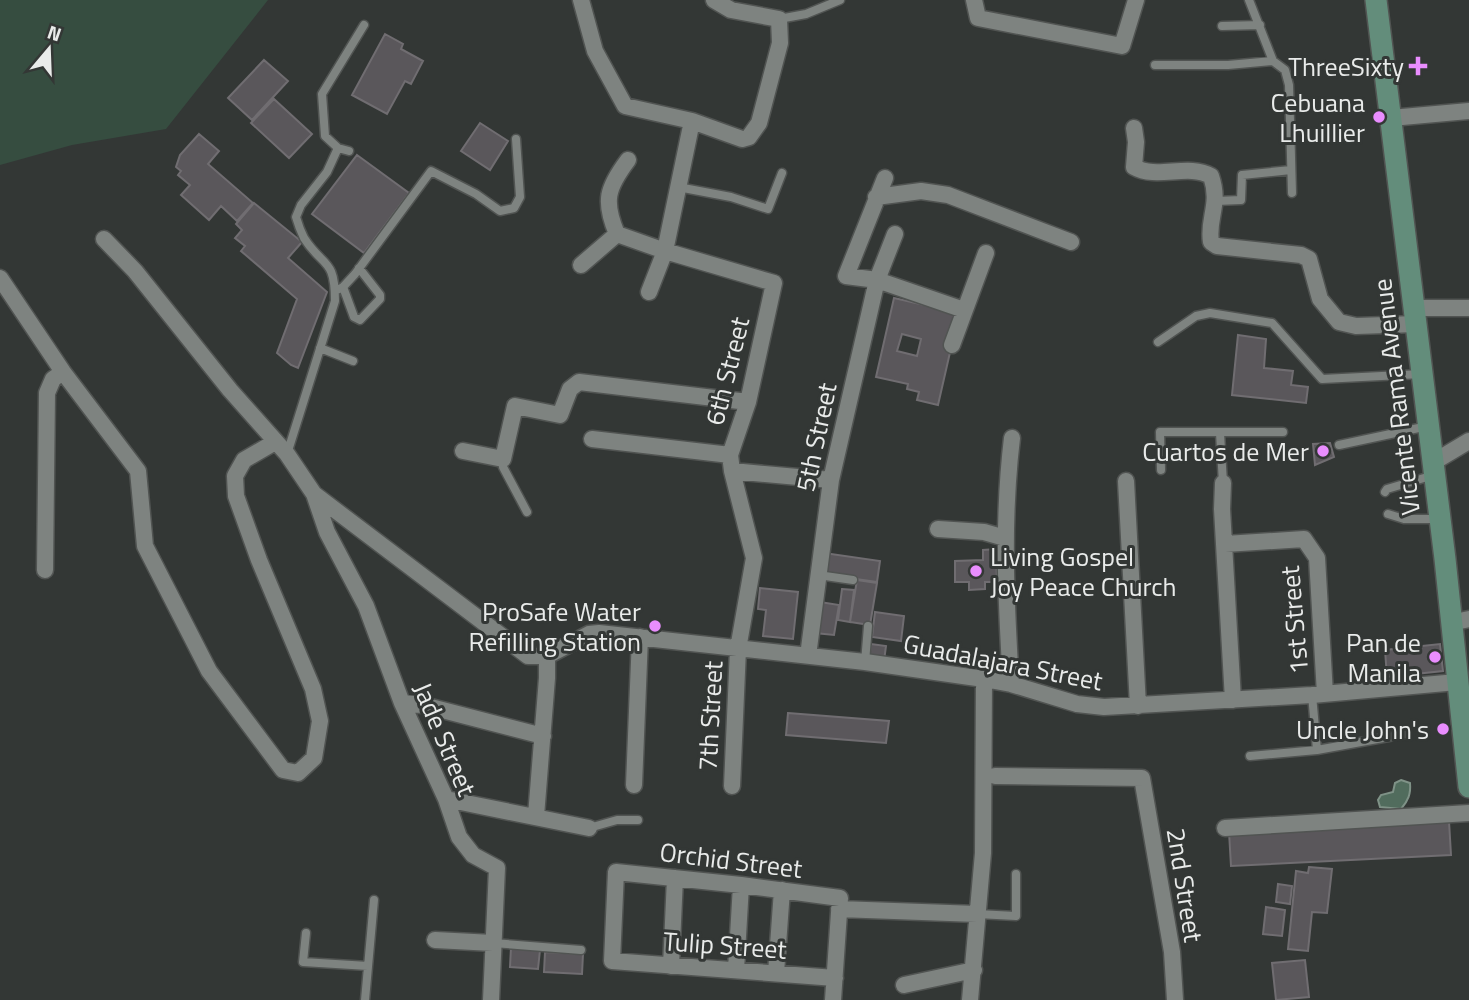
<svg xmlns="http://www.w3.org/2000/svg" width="1469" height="1000" font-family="'Titillium Web',sans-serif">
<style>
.green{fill:#364d40}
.water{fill:#516c5d;stroke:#7f9287;stroke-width:2}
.building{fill:#5a575b;stroke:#706d71;stroke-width:2;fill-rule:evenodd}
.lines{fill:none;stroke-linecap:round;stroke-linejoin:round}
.service-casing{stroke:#515452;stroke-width:11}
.minor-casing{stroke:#515452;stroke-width:19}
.secondary-casing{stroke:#515452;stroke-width:24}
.service{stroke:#7e8380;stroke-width:8}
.minor{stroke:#7e8380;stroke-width:16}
.secondary{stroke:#638d7b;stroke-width:21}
.poi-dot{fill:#e98dfe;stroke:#333735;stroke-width:2.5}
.labels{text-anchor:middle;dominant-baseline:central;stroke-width:6;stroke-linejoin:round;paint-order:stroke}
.poi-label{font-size:26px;fill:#e9ebea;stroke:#333735;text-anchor:end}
.street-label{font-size:26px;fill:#e9ebea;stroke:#333735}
</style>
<rect width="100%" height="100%" fill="#333735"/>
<path class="green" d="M0,0H268L166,129L72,145L0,165Z"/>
<path class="water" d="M1401,780L1410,783C1411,794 1408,801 1401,809L1380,807L1378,800L1381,795L1393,792L1395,783Z"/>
<path class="building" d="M385,34L403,44L401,49L423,61L411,84L405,81L387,114L352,95Z
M264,60L288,81L252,120L228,98Z
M274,99L312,134L289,158L251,123Z
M480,123L508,141L490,170L461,151Z
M199,134L219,151L208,164L253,203L237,221L221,206L209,220L181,195L190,185L178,175L181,171L176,167L180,155Z
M357,155L409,193L364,253L312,214Z
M254,203L302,242L288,258L327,292L298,368L291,365L277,353L297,299L241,251L245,246L235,238L242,230L236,224Z
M894,298L959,313L938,405L917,400L919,392L907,389L908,384L876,377ZM902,334L921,339L917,356L897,351Z
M1238,335L1266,339L1264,368L1293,371L1291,385L1308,387L1306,403L1232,395Z
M1330,443L1334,457L1315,465L1313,444Z
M996,549L997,582H985V589L969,590V582H955V561L983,560V550Z
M824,553L880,561L877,582L821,574Z
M857,580L877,583L870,625L850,622Z
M760,588L798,592L793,639L763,636L766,610L758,609Z
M842,589L854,590L850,622L838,620Z
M820,602L839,605L834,635L815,633Z
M875,612L904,616L901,641L872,637Z
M871,644L886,646L884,661L869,659Z
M1440,644L1443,671L1387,677L1385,650Z
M788,713L889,721L886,743L786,735Z
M1449,821L1451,855L1231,866L1229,832Z
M1309,867L1332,869L1327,913L1312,912L1308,951L1288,949L1296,871L1308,873Z
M1278,884L1292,886L1290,904L1276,902Z
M1266,907L1285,910L1282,936L1263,934Z
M511,947L540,950L538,969L510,967Z
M545,952L583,954L582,974L544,972Z
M1305,960L1309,997L1276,1000L1272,963Z"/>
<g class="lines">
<g class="service-casing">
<path id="service" d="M1249,0L1273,61L1285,70L1289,85L1292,193
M779,19L806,14L840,0
M1222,26L1260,25
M1155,65H1228L1273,61
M338,148L325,136L322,94L364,25
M678,187L731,197L768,209L782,173
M1216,201L1241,200L1242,175L1291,170
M343,287L354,317L360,320L380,299V295L359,268
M335,291L343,287L355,274L431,171L476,194L500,211L514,208L520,197L516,139
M1158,342L1196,316L1210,313L1272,323L1322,379L1422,374
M320,348L353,361
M1220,433L1223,483
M1339,445L1428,426
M287,454L335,301C335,257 323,268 304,238C301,232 298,224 296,217L301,205L327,172L338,148L349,151
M503,459V467L527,512
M1161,470L1160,432H1283
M1385,492L1387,489L1434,475
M1388,514L1404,519H1440
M818,575L853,580
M865,662L868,626
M1312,695L1317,750
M1250,756L1317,750L1405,734
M589,828L617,820H638
M977,914L1016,916V874
M306,933L303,962L368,966
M493,943L581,950
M365,1000L374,900"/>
</g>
<g class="minor-casing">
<path id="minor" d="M581,0L595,51L625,106L692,121L742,139L749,137L759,123L780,43L779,19L731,10L714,0
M974,0L978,18L1122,46L1136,0
M1391,118L1469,111
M1134,128L1136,142L1134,167C1157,180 1188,163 1211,176C1221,205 1207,218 1211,242L1217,246L1301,255L1309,259L1320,299L1339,322L1356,326L1416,324
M628,160C607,188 603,201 617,234L665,251L774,283L748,402L730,455L732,471L754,558L738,649L732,786
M885,178L846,276L877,280L964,310
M876,197L921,191L948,195L1071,242
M104,239L135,271L230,390L287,454L314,494L528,656H547
M581,265L617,234
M0,278L63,372L138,471L145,546L209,671L283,770L298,773L314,758L320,721L313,689L259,560L236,496L235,476L244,460L275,442
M649,292L665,251L692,121
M1414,308H1469
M952,345L986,253
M592,439L730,455
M463,451L503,459L515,406L560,415L570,389L579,382L748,402
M1432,463L1469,441
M732,471L831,480
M1126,481L1138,706
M1223,483L1222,509L1233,700
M314,494L327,532L366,606L402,703L446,799L459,837L473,855L497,868L491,1000
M938,529L984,532L1005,538
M1225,544L1304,539L1317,558L1325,694
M45,570L47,393L53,379L63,372
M1450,623L1469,619
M547,656L589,634L599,633L865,662L984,679L1011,684L1077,704L1104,707L1312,695L1457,682
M808,656L831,480L877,280L895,234
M1011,684C1006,601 1002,521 1012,438
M402,703L423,705L543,736
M995,776L1142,778L1172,952L1175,1000
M634,785L640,637
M446,799L589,828
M536,816L547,678V656
M1225,828L1469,813
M839,909L977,914
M435,940L493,943
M671,966L675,878
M736,970L741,885
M776,973L782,890
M904,985L974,970
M833,1000L840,898L741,885L616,872L612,961L835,978
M970,1000L983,853L984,679"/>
</g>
<g class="secondary-casing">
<path id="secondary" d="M1376,0L1445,559L1469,787"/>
</g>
<use href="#service" class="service"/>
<use href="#minor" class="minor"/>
<use href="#secondary" class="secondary"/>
</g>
<g class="poi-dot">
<path d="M1414.5 55.5h7v7h7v7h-7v7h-7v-7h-7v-7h7z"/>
<circle cx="1379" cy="117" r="7"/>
<circle cx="1323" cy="451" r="7"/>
<circle cx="976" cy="571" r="7"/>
<circle cx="655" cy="626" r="7"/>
<circle cx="1435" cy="657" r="7"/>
<circle cx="1443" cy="729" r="7"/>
</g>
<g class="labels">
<g class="poi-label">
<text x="1404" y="66">ThreeSixty</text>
<text x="1365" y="102">Cebuana<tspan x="1365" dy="30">Lhuillier</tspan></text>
<text x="1309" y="451">Cuartos de Mer</text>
<text x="990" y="556" text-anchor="start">Living Gospel<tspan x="990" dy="30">Joy Peace Church</tspan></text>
<text x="641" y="611">ProSafe Water<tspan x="641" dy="30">Refilling Station</tspan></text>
<text x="1421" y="642">Pan de<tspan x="1421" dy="30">Manila</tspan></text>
<text x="1429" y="729">Uncle John's</text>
</g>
<g class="street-label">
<text transform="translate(727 371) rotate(-76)">6th Street</text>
<text transform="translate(1396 397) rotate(-97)">Vicente Rama Avenue</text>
<text transform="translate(816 437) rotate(-78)">5th Street</text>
<text transform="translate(1294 620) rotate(-95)">1st Street</text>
<text transform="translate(1003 662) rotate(11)">Guadalajara Street</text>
<text transform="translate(710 716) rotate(-87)">7th Street</text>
<text transform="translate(445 739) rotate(67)">Jade Street</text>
<text transform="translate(731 860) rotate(7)">Orchid Street</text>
<text transform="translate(1185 885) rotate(81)">2nd Street</text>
<text transform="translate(725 945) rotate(4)">Tulip Street</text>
</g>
</g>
<g transform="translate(49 49) rotate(19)" stroke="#333735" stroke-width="5" paint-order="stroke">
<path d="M0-5L12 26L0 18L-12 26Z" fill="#e9ebea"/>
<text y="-10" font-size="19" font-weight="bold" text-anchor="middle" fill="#e9ebea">N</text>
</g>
</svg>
